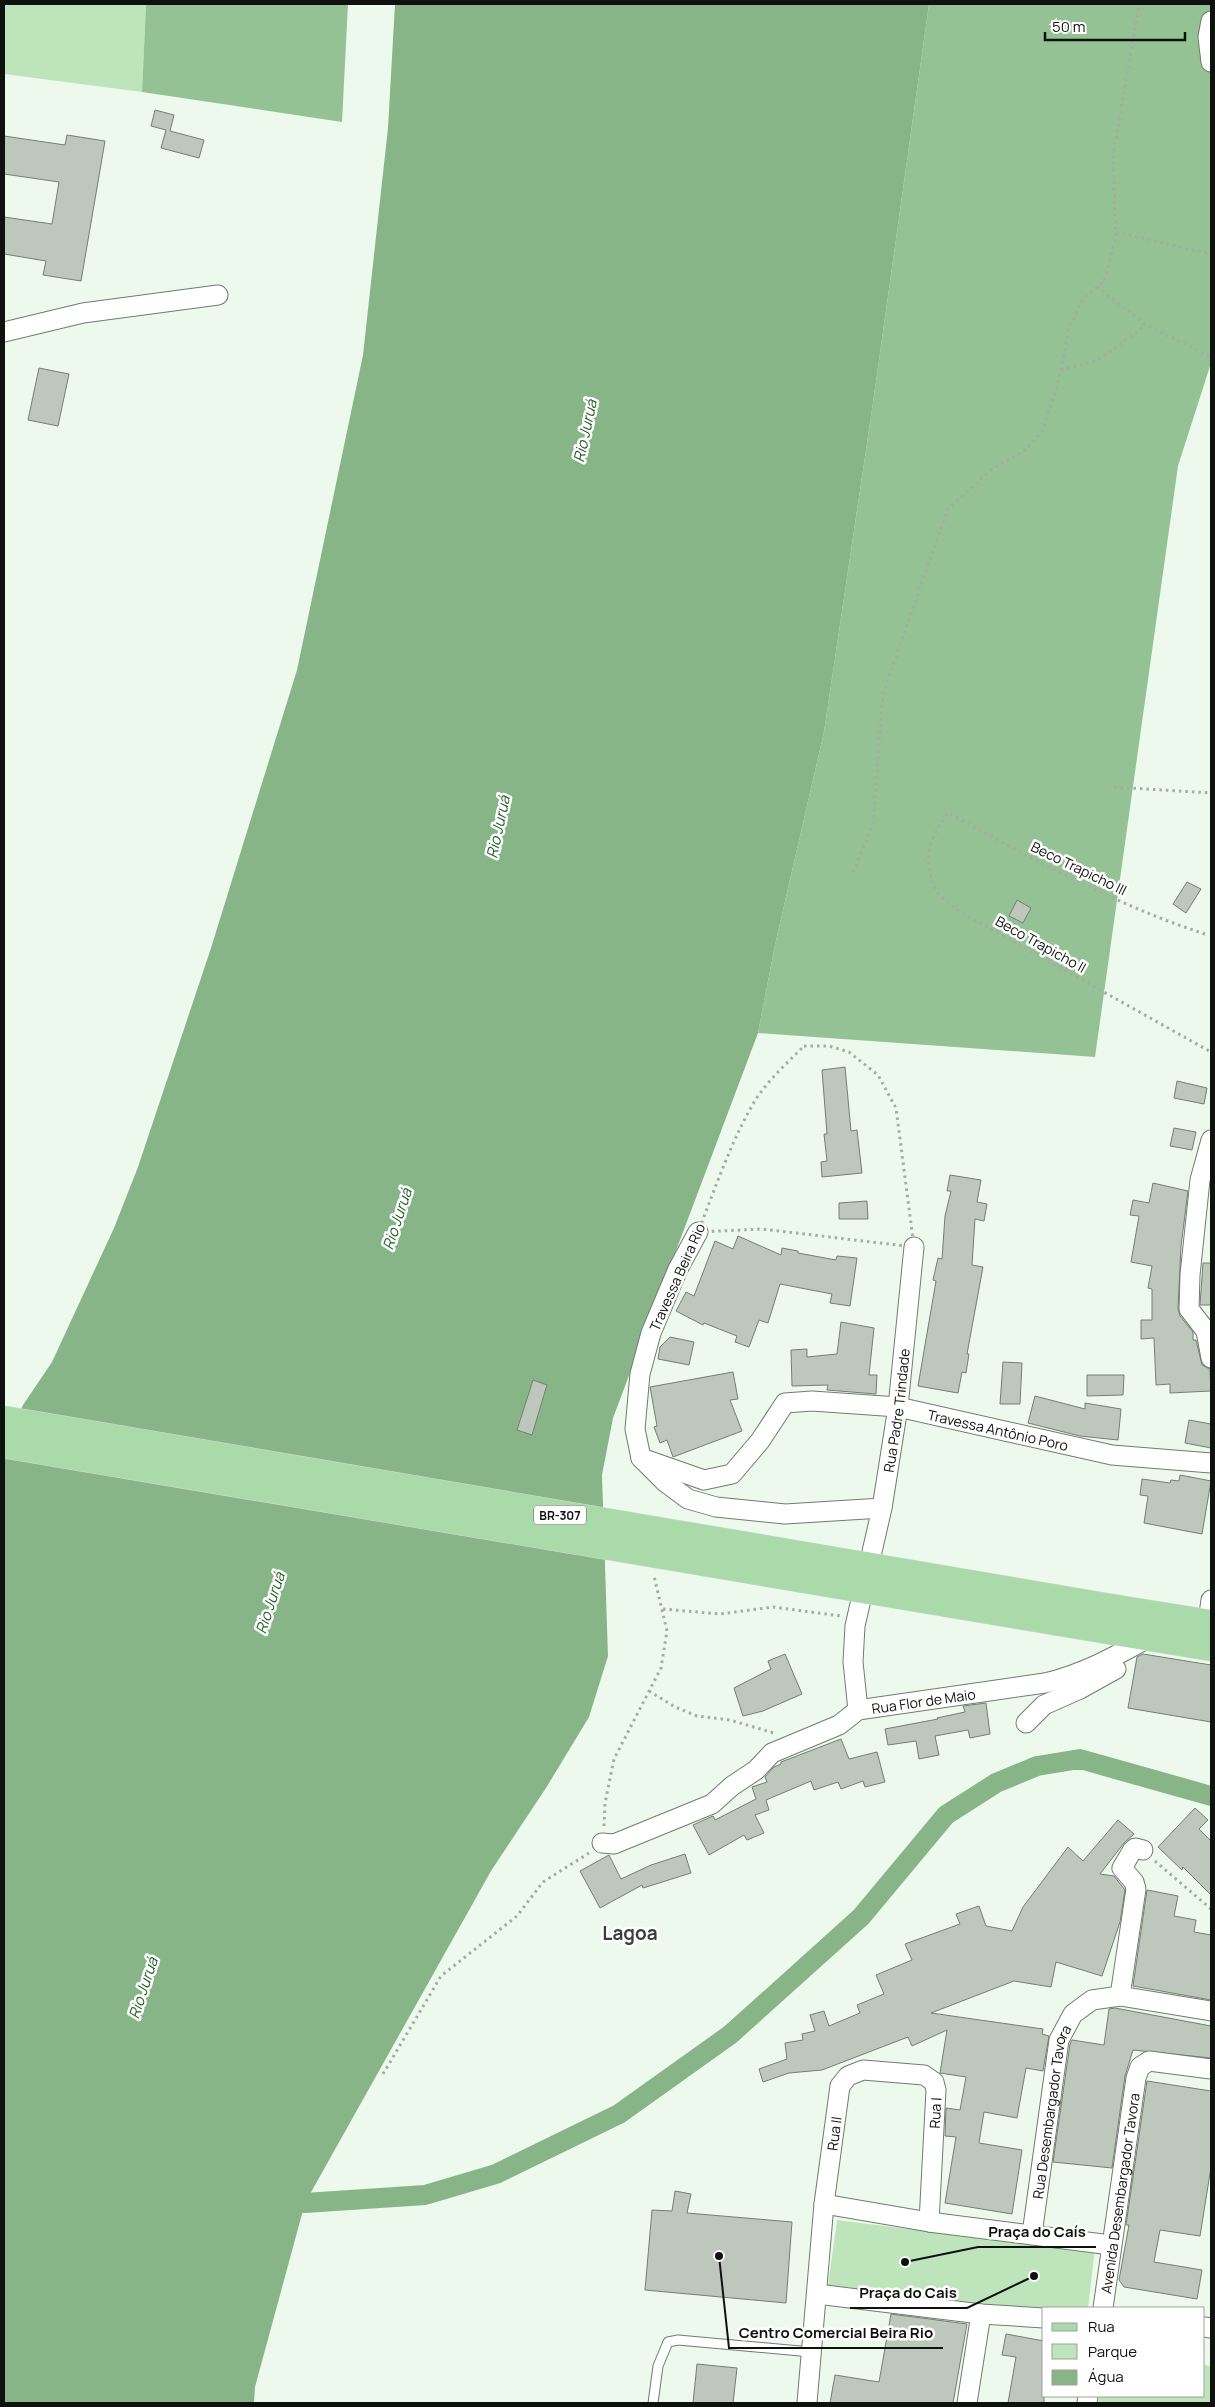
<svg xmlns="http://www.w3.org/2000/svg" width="1215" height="2407" font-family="Manrope,sans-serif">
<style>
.green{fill:#bee4bc}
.forest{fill:#95c294}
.water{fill:#88b587}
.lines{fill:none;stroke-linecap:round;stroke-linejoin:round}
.canal{stroke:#88b587;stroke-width:20}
.building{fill:#bdc7bc;stroke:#747e74}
.lane-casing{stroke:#717b71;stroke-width:11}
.street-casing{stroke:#717b71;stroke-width:21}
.primary-casing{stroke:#d8d9d8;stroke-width:29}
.path{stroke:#a4aca3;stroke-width:3;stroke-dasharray:2.5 4;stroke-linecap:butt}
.lane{stroke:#fff;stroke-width:9}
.street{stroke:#fff;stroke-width:19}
.primary{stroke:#aadaaa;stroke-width:28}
.primary-bridge-casing{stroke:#d8d9d8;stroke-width:29;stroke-linecap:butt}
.primary-bridge{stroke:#aadaaa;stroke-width:28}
.labels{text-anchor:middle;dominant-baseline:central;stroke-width:5;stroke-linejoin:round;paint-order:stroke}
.shield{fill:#fff;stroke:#565856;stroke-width:1}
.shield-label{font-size:12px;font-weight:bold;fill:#0e110d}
.street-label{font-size:14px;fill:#0e110d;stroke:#fff}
.water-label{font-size:15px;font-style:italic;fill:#1e5c21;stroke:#fff}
.district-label{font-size:19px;font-weight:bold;fill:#384138;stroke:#fff}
.leader{fill:none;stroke:#0e110d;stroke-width:2}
.callout-dot{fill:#0e110d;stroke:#fff;stroke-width:2}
.callout-label{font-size:15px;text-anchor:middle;font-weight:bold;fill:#0e110d;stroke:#fff;stroke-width:5;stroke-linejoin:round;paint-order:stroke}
</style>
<rect width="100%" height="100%" fill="#eef9ee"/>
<path class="green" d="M4,4H146L142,92L4,74Z
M837,2220L979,2238L1095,2249L1088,2308H1044V2312L828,2285Z
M1204,2365L1211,2366V2403H1098L1099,2396H1204Z"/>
<path class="forest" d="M146,4H348L342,122L142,92Z
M929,4H1211V363L1178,466L1095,1057L758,1033L775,945L824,732L873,403Z"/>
<path class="water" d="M395,4H929L873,403L824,732L775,945L758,1033L613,1418L602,1475L608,1656L589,1717L546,1788L491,1871L305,2203L255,2387L254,2403H4V1446L23,1405L52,1362L114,1228L138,1167L211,948L297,670L363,355L388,128Z"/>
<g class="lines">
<path class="canal" d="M277,2201L305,2203L425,2195L496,2174L619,2114L731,2034L861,1917L946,1815L996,1783L1037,1766L1080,1759L1211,1796"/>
</g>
<path class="building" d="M155,110L174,115L170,131L204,140L199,158L161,148L166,130L151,126Z
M67,135L105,141L81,281L43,275L46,261L4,254V217L52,224L59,182L4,174V136L65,145Z
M39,368L69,374L58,426L28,420Z
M1187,882L1201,889L1186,913L1173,904Z
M1017,900L1031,908L1023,923L1009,916Z
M845,1067L851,1131L857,1130L862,1173L822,1177L821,1162L827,1161L824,1134H827L822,1070Z
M1177,1081L1207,1088L1204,1104L1174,1098Z
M1174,1128L1196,1132L1192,1150L1170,1146Z
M950,1175L981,1180L977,1202L987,1204L984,1221L975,1219L972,1265L983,1267L967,1354H969L966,1373L962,1372L958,1393L918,1386L936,1281L933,1280L938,1258L942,1259L945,1216L951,1191H947Z
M1153,1183L1188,1191L1181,1246L1178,1309L1180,1316L1193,1332V1340H1196L1202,1365L1210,1369L1211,1391L1170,1393V1384L1156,1385L1154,1338L1141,1339V1320H1152V1289L1148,1288L1152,1266L1131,1262L1139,1216L1130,1215L1133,1200L1149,1203Z
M867,1201L868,1219H839V1203Z
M738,1236L781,1255L782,1248L798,1251V1253L836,1260L837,1256L857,1258L850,1306L830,1303L832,1294L780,1284L768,1323L759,1320L749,1347L735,1342L737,1336L704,1323L703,1325L676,1311L686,1292L694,1296L715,1241L733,1249Z
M1203,1263H1211V1305H1200Z
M841,1322L874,1328L869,1375H877L876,1394L827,1390L828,1385L792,1386L791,1350L807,1349V1357L837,1354Z
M670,1337L694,1342L689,1365L658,1359L660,1347Z
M1003,1362L1022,1363L1020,1404H1000Z
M733,1372L738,1399L730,1400L742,1431L673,1457L667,1440L660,1443L654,1427L657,1426L650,1387Z
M1087,1375H1124L1123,1395L1087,1396Z
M533,1380L547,1385L532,1435L517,1430Z
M1035,1396L1085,1409V1403L1121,1409L1118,1440L1080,1436L1028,1423Z
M1189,1420L1211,1424V1448L1185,1443Z
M1180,1475L1211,1481L1202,1534L1144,1523L1148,1496L1140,1495L1142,1479L1170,1483L1171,1480L1179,1481Z
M785,1654L802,1694L763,1711L743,1716L734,1688L771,1669L768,1661Z
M1143,1654L1211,1665V1722L1128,1708L1137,1657Z
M986,1703L990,1734L970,1738L968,1730L935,1736L939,1755L919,1759L916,1741L888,1745L885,1729L938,1719L937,1718L965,1712L963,1706Z
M841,1739L849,1759L877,1752L885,1782L865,1787L863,1781L841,1789L838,1782L814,1790L811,1781L766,1800L769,1810L755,1815L764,1833L747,1840L744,1835L709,1855L693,1825L713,1816L715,1820L756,1799L752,1787L767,1782L765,1777L774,1767L781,1764V1762Z
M1195,1808L1208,1820L1199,1829L1211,1841V1895L1183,1867L1182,1870L1158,1847Z
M1118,1820L1134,1834L1124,1843L1100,1874L1114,1876L1125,1890L1120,1922L1102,1976L1056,1962L1051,1987L1014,1981L931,2013L1043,2029L1042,2034L1049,2036L1043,2071L1026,2068L1017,2118L984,2112L979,2143L1022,2150L1012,2214L945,2203L956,2137L945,2136L946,2108L960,2110L966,2077L940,2073L947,2030L912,2046L908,2037L822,2070L789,2073L763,2082L759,2069L787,2059L785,2043L803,2040L802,2034L815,2031L810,2015L824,2011L829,2026L860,2013L857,2005L884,1994L876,1975L912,1960L905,1944L960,1924L956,1914L979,1906L986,1926L1012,1931L1023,1907L1068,1847L1083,1861Z
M685,1854L691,1873L643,1888L642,1885L600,1908L580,1871L609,1855L621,1879L651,1865Z
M1147,1890L1178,1896L1174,1916L1196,1920L1194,1932L1211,1935V2000L1133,1986Z
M1115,2008L1211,2026V2058L1133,2050L1125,2076L1112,2168L1053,2162L1070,2044L1072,2040L1104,2045L1109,2009Z
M1147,2081L1211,2091V2167L1200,2236L1160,2230L1154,2262L1202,2270L1197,2299L1124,2287L1119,2280L1129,2225H1126Z
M675,2191L691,2194L687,2213L792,2222L786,2303L645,2290L652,2210L672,2211Z
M891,2314L967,2324L953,2403H830L835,2375L879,2382Z
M1006,2334L1044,2341V2403H1008L1016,2357L1002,2355Z
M697,2364L737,2368L733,2403H693Z"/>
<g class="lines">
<g class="lane-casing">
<path id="lane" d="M653,2403L658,2366L668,2342L678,2340L811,2352"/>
</g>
<g class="street-casing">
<g id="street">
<path d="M1211,21L1208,37L1211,62"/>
<path d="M4,332L83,313L218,295"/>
<path d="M1211,1140L1200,1180L1190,1275L1189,1309L1206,1331L1211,1358"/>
<path d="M698,1232L678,1269L651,1333L640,1374L635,1429L641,1458L665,1482L688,1499L716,1507L785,1514L882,1508"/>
<path id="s1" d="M641,1458L704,1480L732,1474L760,1441L785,1403L812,1401L898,1407L1112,1455L1211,1463"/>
<path d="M1206,1635L1211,1600"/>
<path id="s2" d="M858,1710L853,1662L855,1626L882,1508L898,1407L914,1247"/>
<path d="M1026,1723L1044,1705L1080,1689L1116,1669"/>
<path id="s3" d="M602,1843L614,1844L712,1804L732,1786L756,1770L772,1753L839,1725L858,1710L1045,1683C1083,1674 1114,1657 1148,1638"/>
<path d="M1120,1996L1136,1889L1134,1882L1122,1868L1132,1851L1135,1848L1143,1850"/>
<path d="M824,2204L929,2222L1111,2245"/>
<path id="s4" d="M1032,2234L1059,2040L1073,2014L1092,2000L1120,1996L1211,2011"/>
<path d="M817,2294L981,2314L1044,2318"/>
<path id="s5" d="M1103,2308L1136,2078L1140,2067L1149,2061L1211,2069"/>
<path d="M1204,2327L1211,2328"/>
<path id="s6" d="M807,2403L824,2204L840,2086L848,2076L863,2070L924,2075L934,2082L936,2090L929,2222"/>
<path d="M967,2403L981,2314"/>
<path d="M1087,2403L1088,2396"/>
</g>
</g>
<g class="primary-casing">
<path id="primary" d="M1117,1609L1211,1624
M1114,1631L1211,1647"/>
</g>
<path class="path" d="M1116,232L1211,254
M1097,287L1146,325L1211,357
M1061,370L1097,361L1146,325
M1114,787L1211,793
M853,872L873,825L883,693L948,509L992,469L1024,451L1042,431L1058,384L1069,329L1082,300L1104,281L1116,237L1113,157L1139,4
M1205,934C1115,905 1031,858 948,813C929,839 920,862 938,893C942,899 953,906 959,911L1211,1052
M804,1046H829L849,1052L878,1075L896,1108L914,1247L762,1229L698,1232C715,1189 730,1144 753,1104C766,1082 786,1064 804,1046Z
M663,1609L720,1614L773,1607L841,1616
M649,1691L675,1707L697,1716L730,1720L774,1733
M604,1826L605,1803L614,1759L661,1668L667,1631L654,1576
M1155,1861L1211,1909
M383,2074L441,1976L517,1916L543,1882L589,1853"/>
<use href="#lane" class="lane"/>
<use href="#street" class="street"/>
<use href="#primary" class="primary"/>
<g class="primary-bridge-casing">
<path id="primary-bridge" d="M4,1420L1117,1609
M4,1444L1114,1631"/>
</g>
<use href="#primary-bridge" class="primary-bridge"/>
</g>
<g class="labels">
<rect class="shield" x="534" y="1505.5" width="52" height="19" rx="4"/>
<g class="shield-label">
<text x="560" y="1515">BR-307</text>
</g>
<g class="street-label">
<text transform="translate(1079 868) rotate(26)">Beco Trapicho III</text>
<text transform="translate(1041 944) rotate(29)">Beco Trapicho II</text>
<text transform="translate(677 1277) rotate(-66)">Travessa Beira Rio</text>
<text stroke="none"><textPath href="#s2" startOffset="304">Rua Padre Trindade</textPath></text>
<text stroke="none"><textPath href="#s1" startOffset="400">Travessa Antônio Poro</textPath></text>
<text stroke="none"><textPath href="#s3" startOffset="360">Rua Flor de Maio</textPath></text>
<text transform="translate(935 2113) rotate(-87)">Rua I</text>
<text stroke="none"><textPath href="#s4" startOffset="124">Rua Desembargador Tavora</textPath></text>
<text stroke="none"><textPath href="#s6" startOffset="271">Rua II</textPath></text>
<text stroke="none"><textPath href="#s5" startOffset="116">Avenida Desembargador Tavora</textPath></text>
</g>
<g class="water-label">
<text transform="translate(585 431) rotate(-78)">Rio Juruá</text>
<text transform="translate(498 827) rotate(-78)">Rio Juruá</text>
<text transform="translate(397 1219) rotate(-72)">Rio Juruá</text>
<text transform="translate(270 1603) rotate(-72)">Rio Juruá</text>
<text transform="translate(143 1988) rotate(-72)">Rio Juruá</text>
</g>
<g class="district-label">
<text x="630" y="1933">Lagoa</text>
</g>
</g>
<path class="leader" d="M905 2262L978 2247H1096M1034 2276L967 2308H850M719 2256L729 2348H943"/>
<g class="callout-dot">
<circle cx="905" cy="2262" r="5"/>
<circle cx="1034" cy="2276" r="5"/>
<circle cx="719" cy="2256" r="5"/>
</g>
<g class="callout-label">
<text x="1037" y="2237">Praça do Caís</text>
<text x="908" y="2298">Praça do Cais</text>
<text x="836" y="2338">Centro Comercial Beira Rio</text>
</g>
<rect width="1215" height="2407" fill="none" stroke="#0e110d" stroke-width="10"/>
<rect x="1042" y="2307" width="162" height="90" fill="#ffffff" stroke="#9fa09e"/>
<rect x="1052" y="2323" width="25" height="8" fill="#aadaaa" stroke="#9fa09e"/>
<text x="1088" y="2332" font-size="15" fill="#0e110d">Rua</text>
<rect x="1052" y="2344" width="25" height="15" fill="#bee4bc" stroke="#9fa09e"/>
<text x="1088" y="2357" font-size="15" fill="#0e110d">Parque</text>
<rect x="1052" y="2370" width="25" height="15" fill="#88b587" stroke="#9fa09e"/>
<text x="1088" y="2382" font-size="15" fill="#0e110d">Água</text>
<path d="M1045 32v8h140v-8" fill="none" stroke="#0e110d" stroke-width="2.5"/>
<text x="1052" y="32" font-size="15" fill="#0e110d" stroke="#ffffff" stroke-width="4" paint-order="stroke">50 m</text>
</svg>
